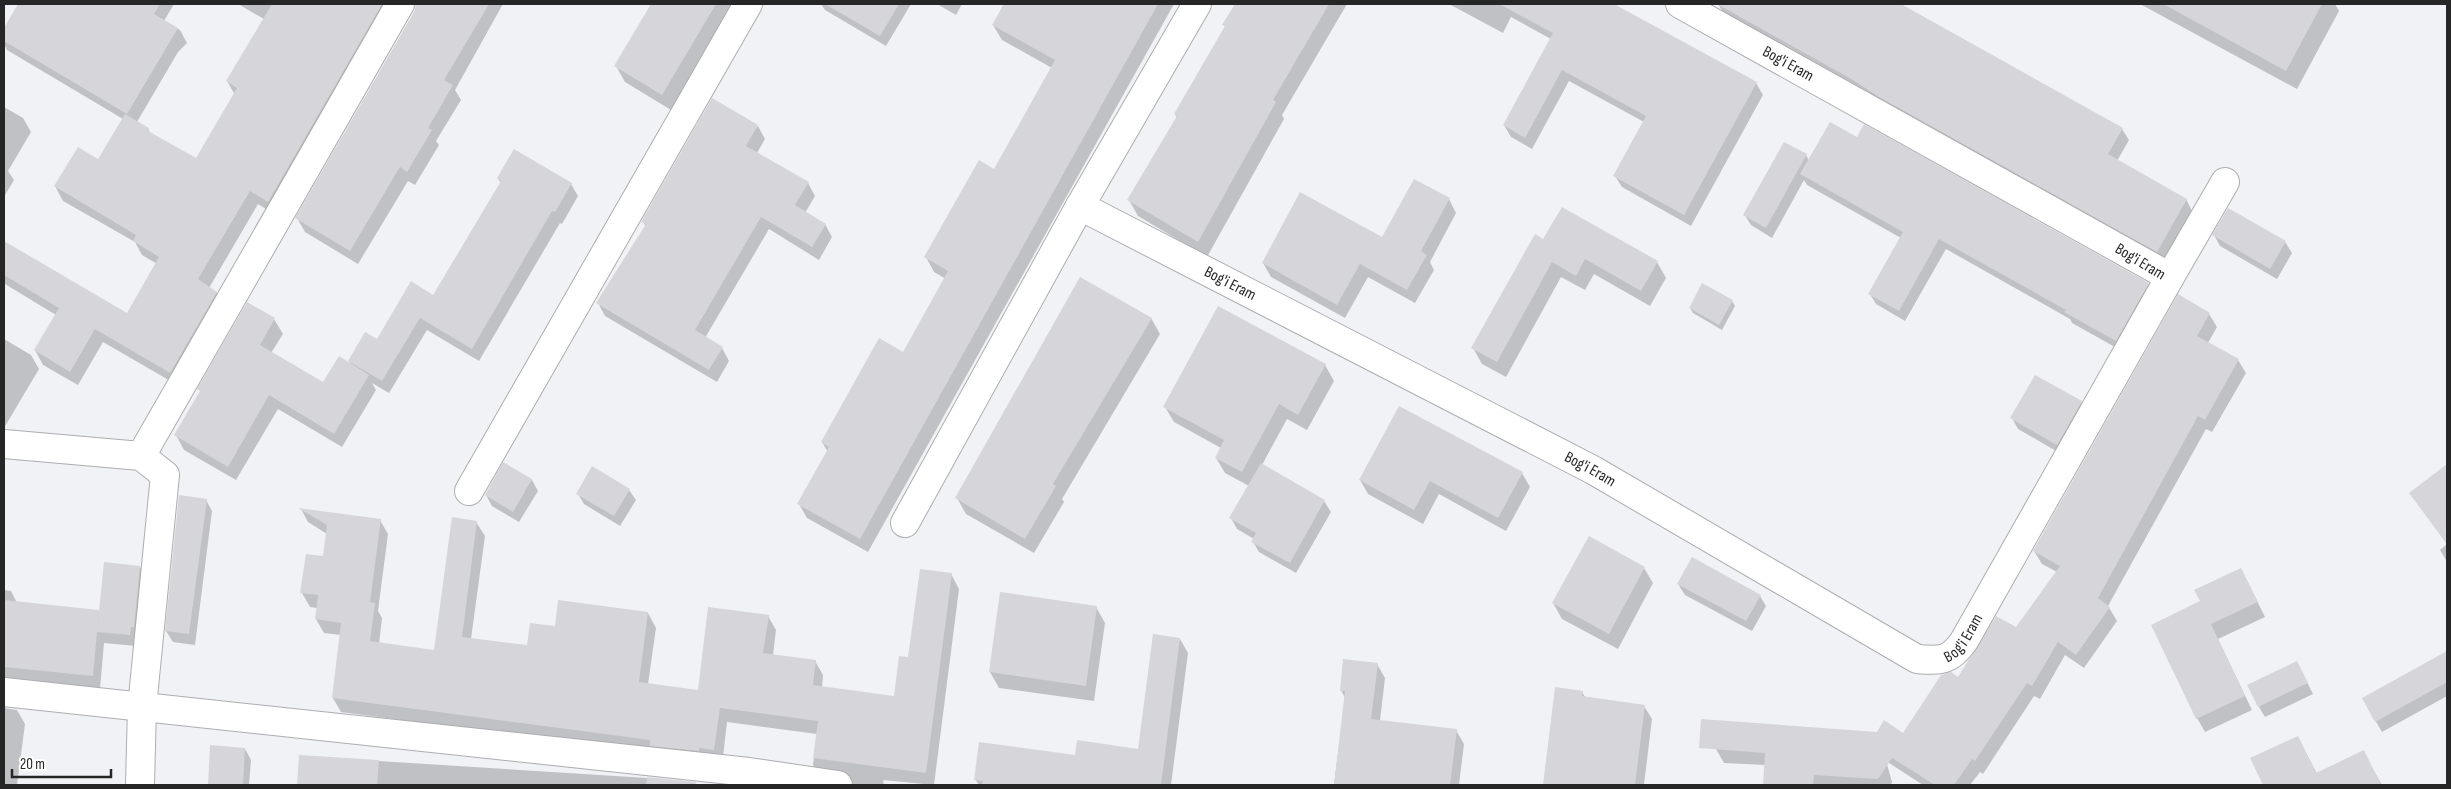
<svg xmlns="http://www.w3.org/2000/svg" width="2451" height="789" font-family="'Sofia Sans Condensed',sans-serif">
<style>
.shadow{fill:#0003}
.building{fill:#d6d5d9}
.lines{fill:none;stroke-linecap:round;stroke-linejoin:round}
.street-casing{stroke:#adadb1;stroke-width:30}
.street{stroke:#fff;stroke-width:28}
.labels{text-anchor:middle;dominant-baseline:central;stroke-width:4;stroke-linejoin:round;paint-order:stroke}
.street-label{font-size:16px;fill:#262627;stroke:#fff}
</style>
<rect width="100%" height="100%" fill="#f1f2f6"/>
<path class="shadow" d="M20,4H38L77,27L91,4H174L164,21L180,30L187,43L178,52L137,122L148,129L151,134L196,160L235,95L227,81L264,19L238,4H403L277,216L258,204L209,288L216,292L224,307L179,386L103,342L78,385L43,365L35,350L56,315L5,284L4,287V242L127,314L157,264L142,255L135,242L63,201L55,186L99,161L123,119L7,50L4,44V31Z
M414,4H503L455,90L461,100L436,141L439,145L415,185L408,181L358,264L305,232L297,218L415,12L417,4Z
M653,4H733L671,110L625,82L616,66Z
M821,4H911L886,46L825,10Z
M937,4H962L956,15Z
M1004,4H1078L1087,9L1090,4H1174L868,552L807,518L799,504L828,452L822,442L904,353L946,279L934,272L926,257L995,171L1052,68L1002,40L993,25Z
M1236,4H1347L1282,115L1284,119L1207,257L1138,216L1129,200L1177,118L1175,114L1226,28L1224,25Z
M1449,4H1611L1756,83L1763,95L1691,226L1622,187L1615,176L1644,122L1569,81L1532,149L1511,137L1504,125L1551,39L1511,17L1503,33Z
M1718,4H1899L2122,129L2129,140L2117,161L2186,199L2192,211L2164,262L1724,14Z
M2140,4H2335L2339,11L2297,89Z
M4,107L23,118L31,132L8,171L14,180L4,197Z
M758,126L765,139L757,153L808,183L815,196L805,213L825,224L832,237L819,260L769,229L705,338L722,348L729,361L717,382L605,316L598,303L646,227L643,222Z
M1806,155L1809,161L2148,284L2154,295L2122,351L2072,323L2070,319L1946,249L1905,321L1876,304L1870,294L1901,238L1807,185L1804,180L1772,238L1751,225L1744,214Z
M498,179L571,184L578,196L562,224L560,223L479,361L427,330L389,393L372,383L376,390L342,447L278,409L236,480L184,450L176,435L274,319L283,334L271,353L323,384L352,366L349,361L434,296L501,183Z
M1449,199L1456,213L1430,262L1434,270L1415,303L1368,277L1345,318L1271,277L1263,263L1382,238Z
M2229,209L2285,242L2292,253L2277,279L2220,246L2214,235Z
M1544,241L1657,262L1666,278L1650,306L1594,274L1585,290L1561,277L1506,377L1482,364L1473,348Z
M1732,301L1735,306L1722,330L1693,313L1690,308Z
M1219,307L1325,365L1334,381L1307,430L1287,419L1262,465L1324,501L1331,512L1296,573L1259,552L1253,542L1254,539L1237,529L1231,518L1249,486L1225,473L1216,458L1221,448L1174,422L1165,407Z
M2209,314L2217,327L2208,343L2238,360L2246,373L2212,432L2206,429L2108,606L2117,621L2084,668L2065,655L2040,699L2034,696L1983,774L1980,772L1970,785H1923L1886,761L1892,782L1891,785H1764L1765,765L1724,763L1716,749L1904,735L1959,679L2016,629L2057,572L2042,564L2034,551Z
M1151,318L1160,334L1062,499L1064,502L1034,553L966,514L957,498Z
M4,339L31,355L39,369L4,428Z
M2081,402L2087,413L2063,455L2018,429L2012,418Z
M504,464L532,480L538,491L519,522L492,506L486,495Z
M2442,469L2447,476V562L2440,550L2447,544L2410,493Z
M1522,473L1530,487L1506,531L1439,494L1423,524L1368,494L1360,480Z
M629,490L636,500L620,526L584,504L578,494Z
M206,500L212,511L195,645L173,642L166,631Z
M301,509L380,520L388,534L378,611L382,618L379,644L436,652L476,522L485,536L471,639L528,647L556,627L648,613L656,628L648,684L699,691L768,616L776,630L773,655L815,661L823,675L822,687L895,697L909,658L951,574L959,589L934,785L883,780L884,785H853L821,779L813,765L817,734L727,722L722,766L656,754L341,712L333,698L341,635L324,633L316,619L317,608L310,607L302,593L324,557L327,534L308,522Z
M140,567L146,578L136,646L104,643L100,689L4,693V590L11,591L17,603L98,611L100,614Z
M1644,568L1653,583L1618,649L1562,619L1553,603Z
M2241,569L2265,617L2218,639L2252,710L2205,732L2197,718L2202,602Z
M1678,584L1760,596L1766,606L1752,631L1685,595Z
M1001,594L1096,607L1105,623L1094,701L999,688L990,672Z
M1180,639L1188,653L1171,785H979L975,779L1139,750Z
M2441,656L2447,666V696L2382,732L2363,699Z
M2297,662L2313,694L2265,717L2259,707Z
M1377,664L1385,678L1380,721L1456,730L1464,744L1459,785H1334L1345,698L1341,690Z
M1582,692L1585,697L1644,706L1652,719L1644,785H1545Z
M4,708L17,710L25,724L17,785L4,784Z
M2298,737L2317,774L2363,752L2382,785H2264L2252,759Z
M211,746L245,749L251,760L249,785H209Z
M300,756L647,778L701,785H298Z"/>
<path class="building" d="M18,4H160L154,14L178,28L127,114L4,41V28Z
M272,4H382L268,202L250,191L198,279L217,292L170,373L95,329L70,372L34,350L59,308L4,275V241L127,313L159,257L133,241L136,235L54,186L78,147L98,159L125,114L149,128L148,131L196,158L237,88L226,81Z
M416,4H489L444,80L453,85L428,128L432,130L407,172L400,167L350,251L295,218L414,12Z
M651,4H716L662,95L614,66Z
M825,4H899L880,36Z
M1004,4H1158L860,539L797,504L829,447L821,442L879,338L903,352L948,271L924,257L979,160L994,169L1055,60L992,25Z
M1235,4H1329L1273,100L1276,102L1198,242L1127,200L1177,116L1174,114L1225,26L1222,25Z
M1499,4H1614L1757,82L1684,215L1613,176L1646,116L1562,70L1525,138L1503,125L1553,33Z
M1717,4H1901L2123,128L2108,154L2187,199L2157,252L1879,97L1853,80Z
M2163,4H2322L2286,71Z
M712,98L758,125L746,146L809,182L795,205L826,224L812,247L761,217L695,330L723,347L709,370L596,303L646,224L641,222Z
M1830,122L1857,137L1864,124L2149,283L2116,341L2064,312L2066,310L1939,239L1899,311L1868,294L1903,232L1800,174Z
M1784,142L1807,154L1766,228L1743,215Z
M514,149L572,183L555,212L552,211L472,349L420,318L382,381L348,361L365,332L377,339L411,281L433,295L501,181L497,178Z
M1414,179L1450,198L1421,251L1427,255L1407,290L1360,264L1337,305L1262,263L1300,192L1382,237Z
M1562,207L1658,261L1641,291L1585,259L1576,276L1552,262L1497,362L1471,348L1535,234L1543,239Z
M2228,208L2286,241L2270,269L2212,235Z
M1080,277L1152,318L1053,484L1056,486L1025,539L955,498Z
M1702,283L1733,300L1719,325L1689,308Z
M2178,294L2210,313L2197,336L2239,359L2205,420L2198,416L2098,598L2110,607L2076,655L2058,642L2032,686L2027,683L1975,761L1972,759L1954,785H1935L1892,758L1878,779L1814,775L1813,785H1763L1765,753L1699,748L1701,719L1877,732L1884,720L1903,733L1941,675L1951,672L1958,677L1996,616L2016,627L2060,566L2033,551Z
M247,302L275,318L260,345L323,382L339,356L369,375L334,434L269,395L228,467L174,435L200,391L197,389Z
M1218,306L1326,364L1298,415L1279,404L1242,472L1215,458L1224,440L1163,407Z
M2035,375L2082,401L2057,445L2010,418Z
M1399,406L1523,472L1498,518L1430,481L1414,510L1359,480Z
M503,462L532,479L513,512L485,495Z
M1261,463L1325,500L1290,563L1251,542L1256,533L1229,518Z
M2447,464V544L2409,493Z
M592,466L630,489L614,516L576,494Z
M179,495L207,499L189,634L165,631Z
M298,508L381,519L370,602L375,603L370,641L434,650L452,517L477,521L462,637L527,645L530,623L555,626L558,600L648,612L639,682L698,690L708,607L769,615L763,653L816,660L813,685L894,696L899,656L908,657L920,569L952,573L926,773L813,758L818,721L720,708L714,750L699,748V751L650,746V740L332,698L341,623L315,619L318,595L300,593L306,554L323,556L327,525Z
M1589,536L1645,567L1609,634L1552,603Z
M1692,557L1761,595L1746,621L1677,584Z
M104,562L140,566L134,627H131L130,635L97,632Z
M2241,568L2258,602L2211,624L2245,696L2196,719L2151,625L2200,601L2194,590Z
M1000,592L1097,606L1086,686L989,672Z
M4,600L99,610L93,676L4,667Z
M1153,634L1180,638L1161,785H982L983,781L974,780L979,742L1075,755L1077,740L1138,749Z
M2447,651V682L2375,722L2362,698Z
M1343,659L1378,663L1371,719L1457,729L1450,785H1334L1345,691H1340Z
M2297,661L2308,683L2258,707L2247,685Z
M1555,687L1583,691L1582,696L1645,705L1635,785H1543Z
M2298,736L2316,773L2364,750L2381,785H2263L2250,758Z
M210,745L245,748L243,785H208Z
M299,755L379,760L377,785H297Z
M647,777L696,782L695,785H646Z"/>
<g class="lines">
<g class="street-casing">
<g id="street">
<path id="s1" d="M1080,206L1593,470L1917,659C1941,661 1950,661 1964,641L2170,277L1680,4"/>
<path d="M2170,277L2225,182"/>
<path d="M4,444L141,456L165,475L142,707L140,785"/>
<path d="M141,456L400,4"/>
<path d="M469,491L748,4"/>
<path d="M905,523L1080,206L1197,4"/>
<path d="M4,692L749,772L838,785"/>
</g>
</g>
<use href="#street" class="street"/>
</g>
<g class="labels">
<g class="street-label">
<text transform="translate(1788 64) rotate(29)">Bog'i Eram</text>
<text transform="translate(2140 262) rotate(31)">Bog'i Eram</text>
<text stroke="none"><textPath href="#s1" startOffset="169">Bog'i Eram</textPath></text>
<text stroke="none"><textPath href="#s1" startOffset="574">Bog'i Eram</textPath></text>
<text stroke="none"><textPath href="#s1" startOffset="1008">Bog'i Eram</textPath></text>
</g>
</g>
<rect width="2451" height="789" fill="none" stroke="#262627" stroke-width="10"/>
<path d="M12 769v8h99v-8" fill="none" stroke="#262627" stroke-width="2.5"/>
<text x="20" y="769" font-size="15" fill="#262627" stroke="#ffffff" stroke-width="4" paint-order="stroke">20 m</text>
</svg>
